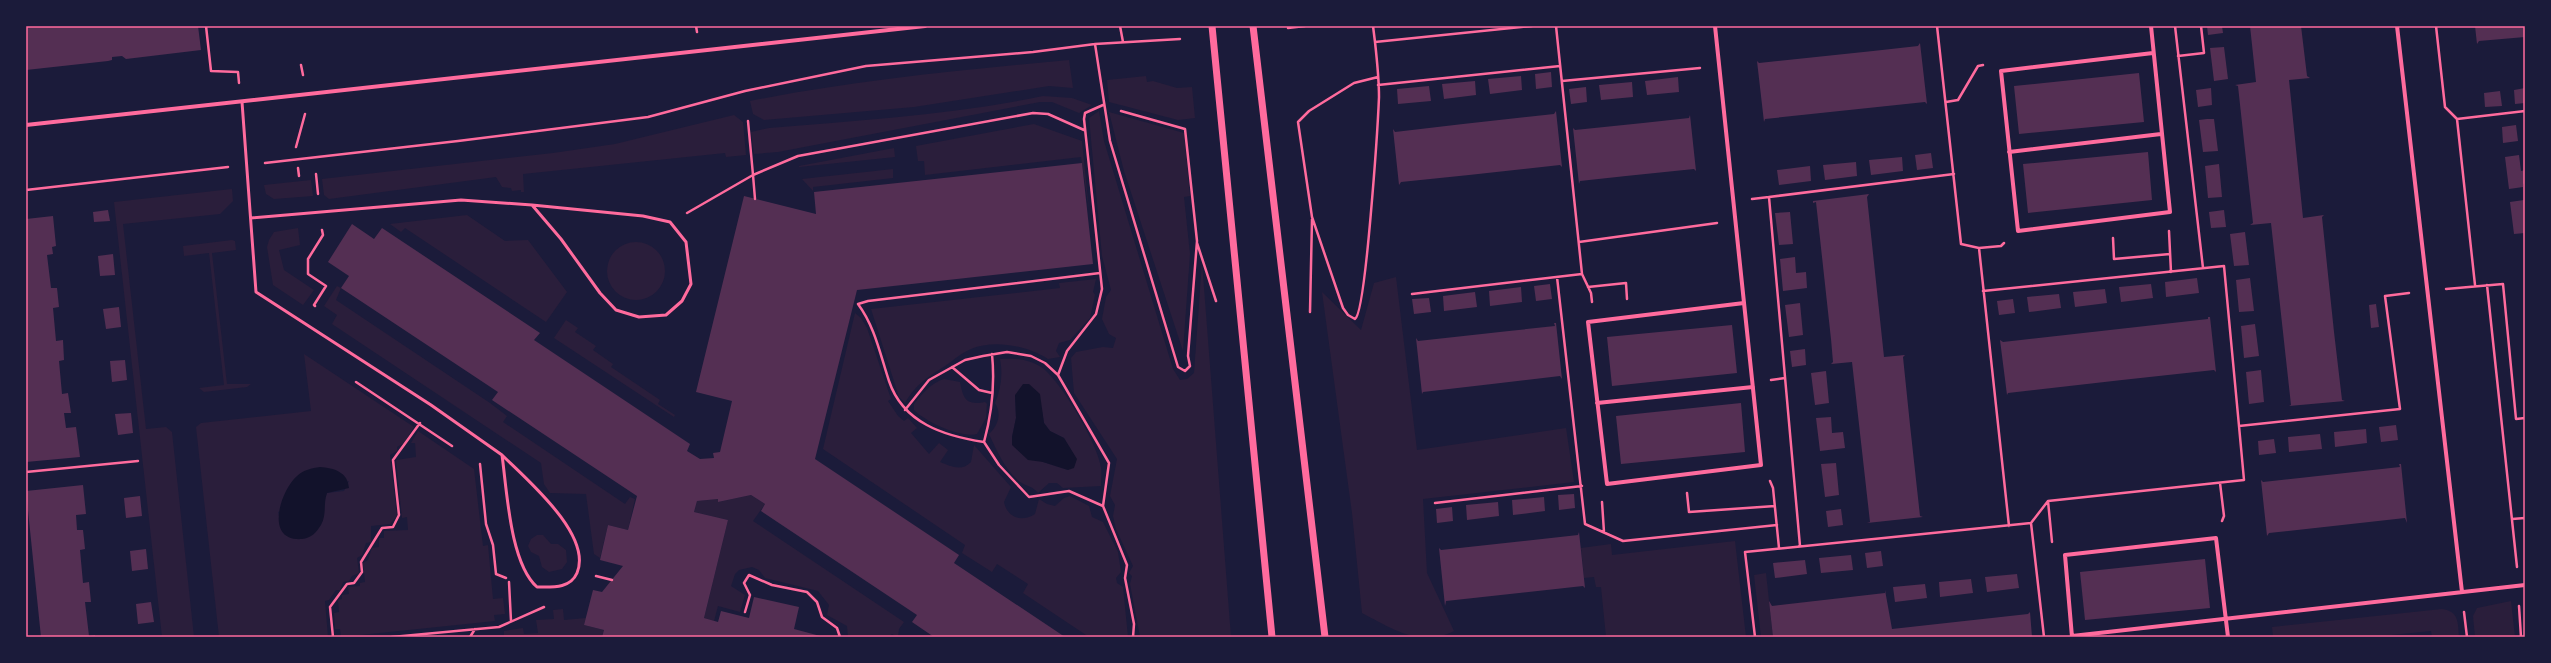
<svg xmlns="http://www.w3.org/2000/svg" width="2551" height="663" font-family="Figtree,sans-serif">
<style>
.green{fill:#2a1e3b;fill-rule:evenodd}
.water{fill:#12122b}
.building{fill:#542f53}
.lines{fill:none;stroke-linecap:round;stroke-linejoin:round}
.path{stroke:#ff6b9d;stroke-width:2.5}
.service{stroke:#ff6b9d;stroke-width:3}
.minor{stroke:#ff6b9d;stroke-width:4}
.tertiary{stroke:#ff6b9d;stroke-width:7}
.neatline{fill:none;stroke:#ff6b9d;stroke-width:1.5}
</style>
<rect width="100%" height="100%" fill="#1b1b3a"/>
<path class="green" d="M1069,60L1073,88L1049,86L914,107L764,120L753,114L750,101C856,80 962,70 1069,60Z
M1146,76L1147,82L1153,81L1177,88L1192,87L1195,118L1178,120L1109,102L1107,80Z
M1043,96L1072,98L1092,105L1079,113L1052,102H1040L778,152L754,154L751,132L769,128C861,120 952,115 1043,96Z
M1099,111L1104,141L1173,369L1180,380L1187,379L1194,373L1202,262L1231,637H1140L1130,584L1132,576L1129,573L1133,566L1116,529L1113,516L1115,505L1110,496L1117,459L1074,393L1071,358L1076,352L1103,347L1113,348L1116,338L1109,334L1102,319L1106,297L1111,290L1102,256L1089,118Z
M1109,112L1184,133L1190,196L1184,197L1190,254L1183,351L1124,171Z
M734,115L743,122L746,155L726,157L725,153L523,174L524,192H521V190L512,191L511,188L502,187L496,177L329,199L324,195L322,179L553,153L615,144Z
M1034,124L1082,141L1089,210L1081,157L925,175L924,161H918L916,146Z
M894,148L895,157L799,167V166Z
M893,169V178L813,187V191L802,179Z
M311,180L313,196L274,199L266,194L264,185Z
M232,189L233,201L220,214L123,224L146,429L166,427L172,432L194,637H162L114,202Z
M467,215L505,241L528,240L567,292L546,322L405,228L401,232L390,224Z
M298,228L300,245L279,250L284,270L314,290L303,305L273,285L267,247L269,240L274,232Z
M232,240L235,241L236,250L212,253L227,384H251L247,387L204,392L199,388L224,385L209,253L184,256L183,246Z
M607 271a29 29 0 1 1 58 0a29 29 0 1 1-58 0Z
M1396,277L1417,450L1566,428L1574,482L1423,499L1427,573L1454,631C1420,648 1393,629 1362,613L1352,513L1322,292L1361,330L1374,283Z
M1096,279L1093,292L1095,295L1090,318L1070,340L1059,343L1056,351L1060,357L1048,359C1028,346 994,339 971,349C961,353 954,360 945,366C928,377 916,384 905,403L899,397L871,309L1060,288L1059,283Z
M337,286L341,288L336,300L490,403L507,416L503,422L625,504L630,497L635,499L628,530L608,525L600,558L594,554L586,494L550,493L544,484L541,463L332,324L337,315L324,306Z
M855,313L861,318L867,328L891,399L888,401L898,416L904,421L908,418L917,428L911,433L929,454L939,443L948,450L940,462C950,466 962,472 971,462L974,445L1011,487L1004,502C1007,517 1021,523 1035,514L1039,499L1047,504L1055,506L1064,498L1070,496L1089,506L1092,517L1103,522L1118,552L1121,572L1116,578L1117,583L1123,587L1128,637H1089L1023,593L1028,584L997,564L992,572L962,553L965,545L823,449Z
M566,320L578,328L575,332L596,346L593,350L613,364L611,367L660,400L658,404L675,415L674,417L554,338Z
M304,354L414,427L404,443L397,447V451L390,455L397,516L390,524L371,526V542L366,543L362,555L357,558L359,573L352,576L349,581L343,582L340,590H336L329,600L325,601L328,637H219L196,427L201,423L311,411ZM349,481L344,491L327,493L324,501L282,529L278,512Z
M1000,359C1014,358 1029,359 1041,367C1060,379 1099,446 1101,468C1102,474 1101,480 1101,486L1063,488L1057,483H1049L1038,493C1033,486 1026,486 1020,482C1005,470 997,451 989,434C998,426 1002,414 995,403C1001,389 1003,375 1000,359ZM1015,395L1042,411L1044,423L1050,431L1064,438L1076,459L1068,470L1043,462L1012,437L1016,418Z
M944,379L960,382C963,397 965,406 985,402L987,404L986,418L977,434C960,438 926,422 914,410V404C922,394 931,383 944,379Z
M418,431L474,469L483,546L488,545L493,599L503,598L505,614L494,615L495,621L341,637L340,629H335L334,613L339,612L338,600L342,599V595L349,594L348,587L360,586V583L365,582L363,563L368,560L372,548L379,547V538H384V531L408,530L407,517L402,518L396,460L416,457L415,443H411Z
M751,495L765,504L753,521L904,622L899,629L898,637L892,634L888,637H848L847,626L827,615L829,605L818,591L765,578L759,570L752,567L739,570L735,574L731,586L745,595L740,612L718,606L714,621L704,618L728,520L694,512L697,501L718,499V502Z
M537,535H543L551,544H558L566,550L567,562L562,569L549,572L542,567L539,556L531,552L528,546L531,539Z
M1735,541L1746,637H1606L1601,587H1596L1594,577L1584,578L1581,548L1611,544L1612,555Z
M1766,573L1773,637H1761L1754,575Z
M2511,601L2515,637H2475L2473,616L2477,608Z
M563,609L564,620L586,618L584,625L604,630L602,637H504V631L523,628L524,634L538,633L536,620L554,619L553,610Z
M2442,609C2459,611 2458,623 2459,637H2432L2431,631L2372,637H2273L2272,627Z"/>
<path class="water" d="M1023,384H1029L1040,394L1044,423L1050,431L1064,438L1077,459L1074,468L1068,470L1043,462L1028,460L1012,445V437L1016,418L1015,395Z
M320,467C334,468 348,472 349,488L327,493C323,504 327,514 321,525C316,533 311,538 302,539C264,542 280,491 297,476C303,470 312,468 320,467Z"/>
<path class="building" d="M26,26H198L201,50L126,59L122,56L112,57V60L108,61L26,70Z
M2207,26H2222L2223,33L2208,35Z
M2250,26H2301L2307,76L2310,78L2289,80L2303,218L2324,215L2322,217L2334,332L2342,400L2345,401L2289,406L2291,405L2271,223L2250,225L2253,223L2243,132L2238,86L2235,85L2256,82Z
M2475,26H2525V37L2479,41L2477,44Z
M1920,43L1927,104L1925,102L1765,119L1764,122L1757,61L1759,63L1873,51L1918,46Z
M2224,47L2228,79L2214,81L2210,48Z
M1551,72L1552,87L1536,89L1535,74Z
M2139,73L2144,122L2019,134L2014,86Z
M1521,76L1522,90L1490,94L1488,79Z
M1678,77L1679,92L1647,95L1645,81Z
M1475,81L1476,95L1444,99L1442,84Z
M1632,82L1633,97L1601,100L1599,85Z
M1429,86L1431,101L1398,104L1397,89Z
M1586,87L1587,102L1571,104L1569,89Z
M2211,88L2212,105L2198,107L2196,90Z
M2525,88V103L2515,104L2514,90Z
M2500,91L2502,106L2485,107L2484,93Z
M1556,111L1562,167L1560,165L1469,175L1401,182L1399,185L1393,129L1395,132L1463,124L1554,114Z
M1690,115L1696,171L1694,169L1626,176L1580,181L1579,184L1573,128L1575,130L1643,123L1689,118Z
M2207,119H2214L2218,151L2203,152L2199,120Z
M2516,125L2518,141L2503,143L2502,127Z
M2148,152L2152,200L2028,213L2023,164Z
M1931,153L1933,168L1917,170L1915,155Z
M2519,155L2521,171L2525,170V183L2523,184V187L2509,189L2505,157Z
M1902,157L1903,171L1871,175L1869,160Z
M1856,162L1857,176L1825,180L1823,165Z
M1082,163L1093,264L857,290L815,459L959,555L954,563L1065,637H934L912,622L917,615L761,511L765,504L751,495L718,502V499L697,501L694,512L728,520L704,618L718,622L721,611L749,618L754,597L799,607L794,629L824,637H602L604,630L584,625L593,590L602,592L623,566L600,560L608,525L628,530L637,496L492,400L498,392L341,288L349,276L328,262L352,224L374,239L382,228L540,333L534,340L690,444L687,451L700,459L714,458L713,453L720,452L732,401L696,392L744,196L816,214L814,192Z
M2219,164L2222,197L2208,198L2205,166Z
M1810,166L1811,181L1779,185L1777,170Z
M1869,194L1867,197L1884,357L1905,355L1903,357L1910,425L1920,516L1923,517L1867,523L1870,522L1852,362L1831,364L1833,362L1831,339L1816,202L1813,203V201Z
M2524,200L2525,233L2514,234L2510,202Z
M108,210L110,221L94,222L93,212Z
M2224,210L2226,227L2211,228L2209,212Z
M1790,212L1793,244L1779,245L1775,213Z
M53,216L56,246L52,247L53,254L47,255L51,288H57L59,307L53,308L56,341L63,340L64,360L59,361L62,394L68,393L71,413H64L66,428L76,427L80,457L26,462V219Z
M2245,232L2249,265L2234,266L2230,234Z
M113,254L115,275L100,276L98,256Z
M1795,257L1796,273L1806,272L1807,288L1783,291L1780,259Z
M2197,278L2199,293L2166,297L2165,282Z
M2250,278L2254,311L2239,312L2236,280Z
M1550,284L1552,299L1536,301L1534,286Z
M2151,284L2153,298L2121,302L2119,287Z
M1521,287L1522,302L1490,306L1489,291Z
M2105,289L2107,303L2075,307L2073,292Z
M1475,292L1477,307L1444,311L1443,296Z
M2059,294L2061,308L2029,312L2027,297Z
M1429,298L1431,312L1414,314L1412,299Z
M2013,299L2015,313L1999,315L1997,301Z
M1800,303L1803,335L1789,337L1785,305Z
M2376,304L2379,327L2371,328L2369,305Z
M119,307L121,327L106,329L103,309Z
M2208,317H2210L2216,372L2214,370L2122,380L2008,393L2007,395L2000,340L2003,342L2208,319Z
M1554,323H1556L1562,379L1560,376L1492,384L1423,392L1422,394L1416,338L1418,341L1509,331L1555,326Z
M2255,324L2259,356L2244,358L2241,326Z
M1732,325L1737,373L1612,386L1607,337Z
M1805,349L1806,365L1792,367L1790,351Z
M125,360L127,380L112,382L110,361Z
M2261,370L2264,402L2249,404L2246,372Z
M1826,371L1829,403L1815,405L1811,373Z
M1741,403L1745,452L1621,464L1616,416Z
M131,413L133,433L118,435L115,414Z
M1831,417L1832,433L1843,432L1845,448L1820,451L1816,418Z
M2396,425L2398,440L2381,442L2379,427Z
M2366,429L2367,443L2335,447L2334,432Z
M2320,434L2322,449L2289,452L2288,437Z
M2274,439L2276,453L2259,455L2258,441Z
M1836,463L1839,495L1825,497L1821,464Z
M2399,464H2401L2407,523L2405,518L2269,533L2267,536L2261,480L2263,482L2400,467Z
M83,485L86,514L76,515L77,530H83L84,539L85,549L80,550L83,583L89,582L91,602H85L89,636L95,635V637H41L26,491Z
M1574,494L1575,508L1559,510L1558,495Z
M140,496L142,516L126,518L124,498Z
M1544,497L1545,511L1513,515L1512,500Z
M1498,502L1499,516L1467,520L1466,505Z
M1452,507L1453,521L1437,523L1436,509Z
M1841,509L1843,525L1828,527L1826,511Z
M1579,532L1585,588L1583,586L1446,601L1445,606L1439,548L1441,550L1578,535Z
M146,549L148,569L132,571L130,551Z
M1881,551L1883,566L1867,568L1865,553Z
M1851,555L1853,570L1821,573L1819,558Z
M2205,559L2210,608L2085,620L2080,572Z
M1805,560L1807,574L1775,578L1773,563Z
M2017,574L2019,588L1987,592L1985,577Z
M1971,579L1973,593L1940,597L1939,582Z
M1925,584L1927,598L1895,602L1893,587Z
M1885,590L1892,629L2028,614L2030,612L2032,637H1773L1769,601L1772,606L1885,593Z
M151,602L154,622L138,624L136,604Z"/>
<g class="lines">
<path class="path" d="M206,26L211,71L238,72L239,83
M696,26L697,32
M1120,26L1123,42
M1373,26L1375,42L1532,26
M1556,26L1582,274L1591,293L1592,302
M1937,26L1961,244L1979,248
M2175,26L2203,268
M2436,26L2445,107L2457,119L2475,285
M1288,28L1305,26
M1375,42C1377,60 1379,78 1379,97C1378,121 1366,313 1355,319L1348,315L1343,308L1312,217L1298,122L1309,111L1354,83L1378,77
M1095,44L1110,141L1178,367L1185,371L1190,366L1188,356L1197,241L1185,129L1121,111
M2178,56L2204,53L2201,26
M301,65L303,75
M1562,81L1700,68
M1378,85L1560,66
M1946,102L1958,100L1978,66L1983,65
M2457,119L2525,111
M296,147L305,114
M265,163L458,141L648,117L745,91L866,66L1033,52L1095,44L1180,39
M298,168L299,176
M316,174L318,194
M26,190L228,167
M755,199L753,175L798,156L1033,113L1048,114L1084,130
M1752,199L1769,197
M687,213L753,175L748,121
M2169,231L2171,272
M2113,238L2114,259L2170,254
M1579,242L1717,223
M1197,243L1216,301
M2004,243L2001,246L1979,248L2009,526
M1100,273L868,301L858,304C875,327 880,354 889,381C903,423 944,436 984,442L999,465L1029,497L1069,491L1103,506
M1557,277L1585,524L1623,541L1777,525
M2487,285L2517,567
M1588,287L1626,283L1627,299
M2446,289L2503,284L2516,419L2525,418
M1983,291L2224,266L2239,426L2400,409L2385,296L2409,293
M1412,294L1582,274
M315,306L314,305L326,286L308,274V259L323,235L322,230
M1310,312L1312,219
M952,367L979,390L992,393
M1058,375L1067,351L1096,314L1102,289L1084,119L1085,113L1103,105
M1771,380L1785,378
M356,382L452,446
M905,410L929,380L965,360L983,356L1007,352L1031,356L1045,363L1058,375L1109,463L1103,506L1127,565L1125,578L1134,624L1133,637
M984,442C992,413 995,384 992,354
M480,464L486,524L493,545L496,574L506,578
M26,472L138,461
M1770,481L1773,488L1779,548
M2220,483L2224,516L2222,521
M1687,493L1689,512L1775,506
M2048,501L2052,542
M1602,502L1604,532
M1435,503L1582,486
M2512,519L2525,518
M2031,523L2044,637
M1800,546L1769,197L1954,174
M596,576L612,580
M509,582L511,621
M2519,606L2521,637
M745,612L750,595L744,583L749,575L772,585L807,592L817,602L822,617L837,628L840,637
M2464,612L2467,637
M333,637L330,607L347,584L354,583L362,572L361,562L382,528L393,527L399,515L393,460L420,423
M392,637L499,627L544,607
M470,637L475,629
M1755,637L1745,552L2031,523L2048,501L2244,480L2239,426"/>
<path class="service" d="M242,102L256,292L431,405L502,455C507,491 510,563 537,587C552,587 570,589 577,573C593,535 526,479 502,455
M251,218L461,200L532,205L643,216L670,222L686,242L691,284L682,301L666,315L639,317L616,310L600,293L561,239L532,205"/>
<path class="minor" d="M1715,26L1761,465L1607,484L1588,322L1744,303
M2151,26L2170,212L2018,231L2001,71L2153,53
M2397,26L2462,592
M26,125L925,26
M2009,152L2161,134
M1597,403L1753,387
M2072,636L2525,585
M2072,637L2065,555L2216,538L2228,637"/>
<path class="tertiary" d="M1212,26L1272,637
M1253,26L1325,637"/>
</g>
<rect width="2551" height="663" fill="none" stroke="#1b1b3a" stroke-width="54"/>
<rect x="27" y="27" width="2497" height="609" class="neatline"/>
</svg>
